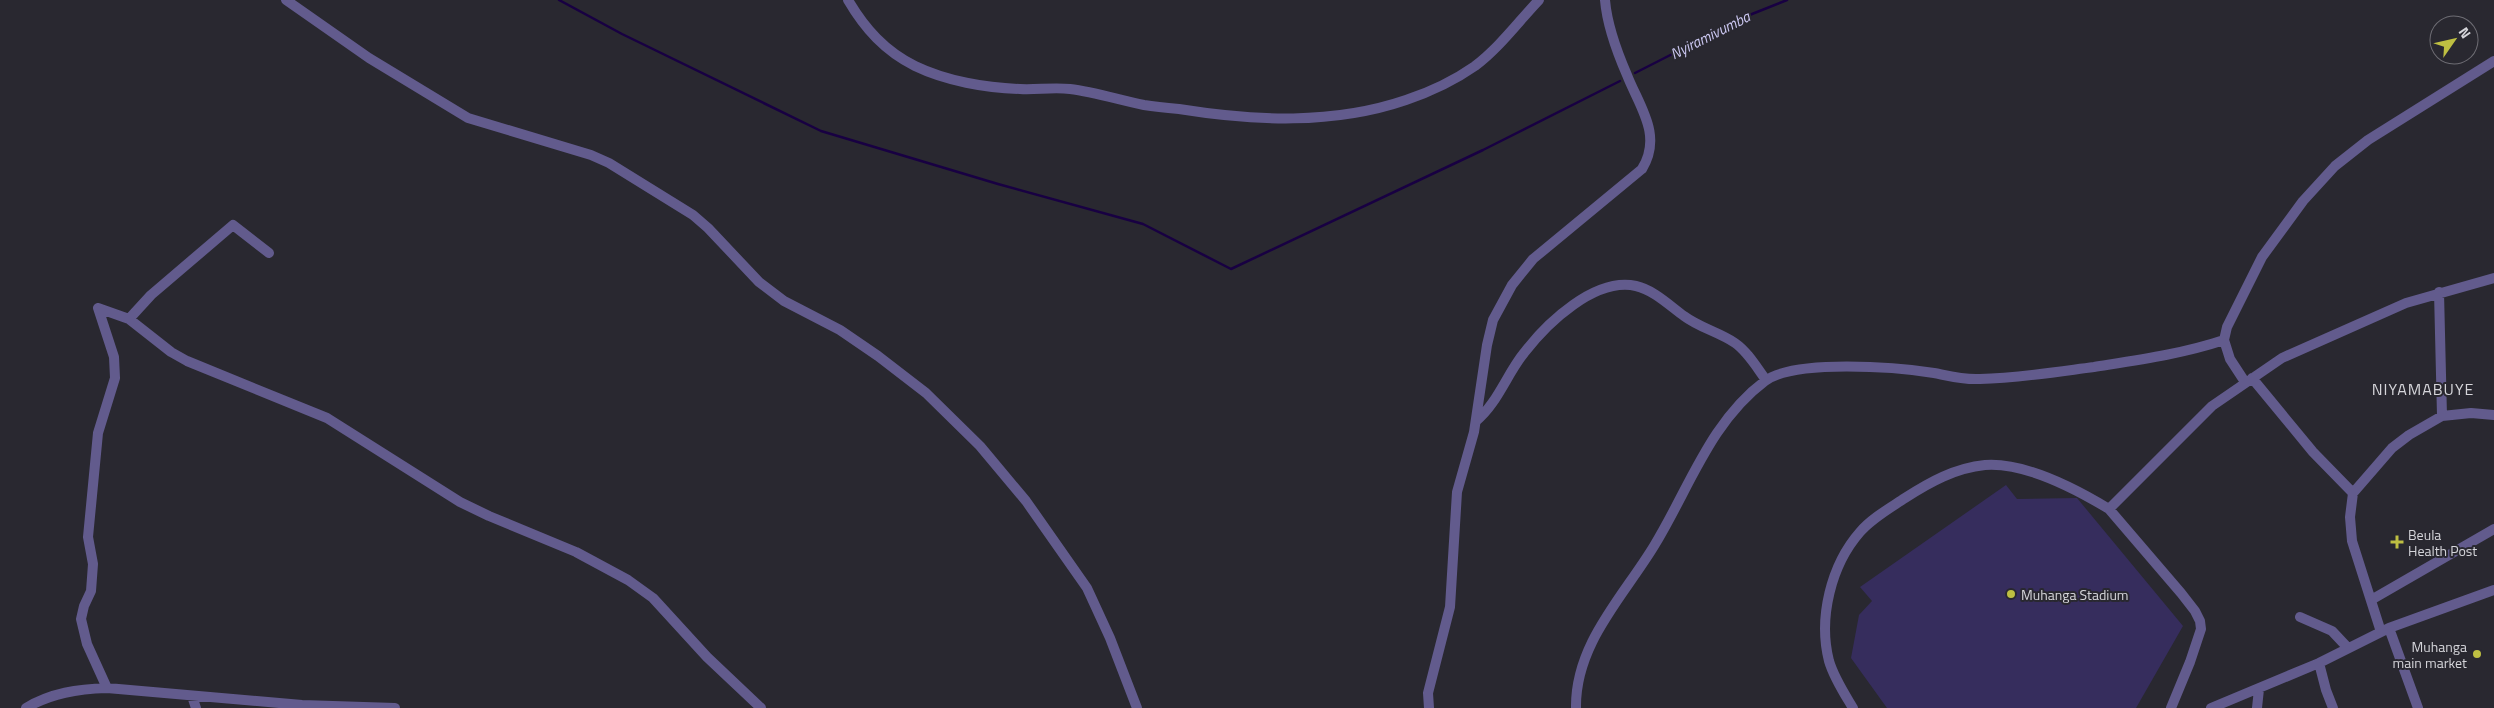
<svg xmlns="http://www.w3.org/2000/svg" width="2494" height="708" font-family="'Titillium Web',sans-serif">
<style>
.grass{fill:#362d5d}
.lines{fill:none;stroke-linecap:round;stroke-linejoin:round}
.stream{stroke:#180042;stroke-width:2.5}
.minor{stroke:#625b8d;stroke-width:10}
.poi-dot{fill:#bebf42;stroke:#292830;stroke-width:2}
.labels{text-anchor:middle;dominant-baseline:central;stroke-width:4;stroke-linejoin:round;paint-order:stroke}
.poi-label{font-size:14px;fill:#d5d5da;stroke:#292830;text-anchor:start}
.water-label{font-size:15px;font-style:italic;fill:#cdc9f3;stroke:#292830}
.quarter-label{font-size:16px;letter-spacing:1px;fill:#d5d5da;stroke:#292830}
</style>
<rect width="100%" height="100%" fill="#292830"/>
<path class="grass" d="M2006,485L2017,499L2077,498L2183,626L2136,708H1887L1851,658L1859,615L1872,601L1860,587Z"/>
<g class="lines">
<path class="stream" d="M559,0L622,34L821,131L998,184L1143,224L1231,269L1483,150L1620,81
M1635,73L1747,16L1787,0"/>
<path class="minor" d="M286,0L369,58L468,118L591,155L609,163L693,215L708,228L759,282L784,301L840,330L878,356L926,393L980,446L1026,501L1087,588L1110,638L1137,708
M848,0C865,29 885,51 915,66C946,81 986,88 1020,89C1036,90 1053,87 1070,89C1095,92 1119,100 1144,105C1156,107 1167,108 1179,109C1254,121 1333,125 1406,100C1430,92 1455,80 1475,66C1500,47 1518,22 1539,0
M2439,292L2442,416
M98,308L129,319L171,352L187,361L327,418L460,502L489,516L576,552L628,580L653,598L707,657L761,708
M98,308L114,357L115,378L98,433L88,537L93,564L91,591L84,606L81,619L87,644L107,688
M129,319L151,295L233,225L269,253
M2252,378L2313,452L2353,493
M2245,382L2230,359L2224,340L2227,327L2262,257L2303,201L2335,166L2368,140L2494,61
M1476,421C1497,404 1507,374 1524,353C1547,323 1595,277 1636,286C1654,290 1670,306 1684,316C1700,328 1719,332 1735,343C1748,352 1757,368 1766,380
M2371,600L2494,529
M2300,617L2332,631L2348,648
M2389,628L2418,708
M2381,632L2352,541L2350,517L2353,493L2392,448L2409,435L2442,416L2471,413L2494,415
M2319,663L2326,690L2333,708
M192,696L196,708
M26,708C51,693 78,689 107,688L302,705L395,708
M1429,708L1428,693L1450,607L1457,492L1474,432L1487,345L1493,320L1512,285L1533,259L1642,169C1663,135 1639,106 1627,75C1617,52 1607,24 1605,0
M1576,708C1575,644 1623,597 1654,546C1689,489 1710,422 1765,381C1795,359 1897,367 1934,373C1949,376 1964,380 1980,379C2019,378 2056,372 2094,367C2138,360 2182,354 2224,340
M1853,708C1844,693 1834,678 1829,661C1818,618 1831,565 1860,532C1872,518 1890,508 1905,498C1930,482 1955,468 1985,465C2025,462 2076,489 2109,509
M2171,708L2190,662L2201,629L2200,621L2195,611L2181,593L2109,509L2212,406L2282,358L2406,303L2494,278
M2211,708L2319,663L2389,628L2494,590
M2257,708L2259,689"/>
</g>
<g class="poi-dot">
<path d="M2394.5 534.5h5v5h5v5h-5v5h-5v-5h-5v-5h5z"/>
<circle cx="2011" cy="594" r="5"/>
<circle cx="2477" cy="654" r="5"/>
</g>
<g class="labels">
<g class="poi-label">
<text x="2408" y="534">Beula<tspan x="2408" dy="16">Health Post</tspan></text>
<text x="2021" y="594">Muhanga Stadium</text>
<text x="2467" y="646" text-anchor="end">Muhanga<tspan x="2467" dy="16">main market</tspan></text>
</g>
<g class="water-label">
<text transform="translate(1710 35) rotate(-27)">Nyiramivumba</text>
</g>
<g class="quarter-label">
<text x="2423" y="389">NIYAMABUYE</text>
</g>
</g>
<g transform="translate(2454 40) rotate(56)"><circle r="24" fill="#292830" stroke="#6e6d74"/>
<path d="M0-4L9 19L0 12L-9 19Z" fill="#bebf42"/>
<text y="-8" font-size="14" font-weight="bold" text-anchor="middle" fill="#d5d5da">N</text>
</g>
</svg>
